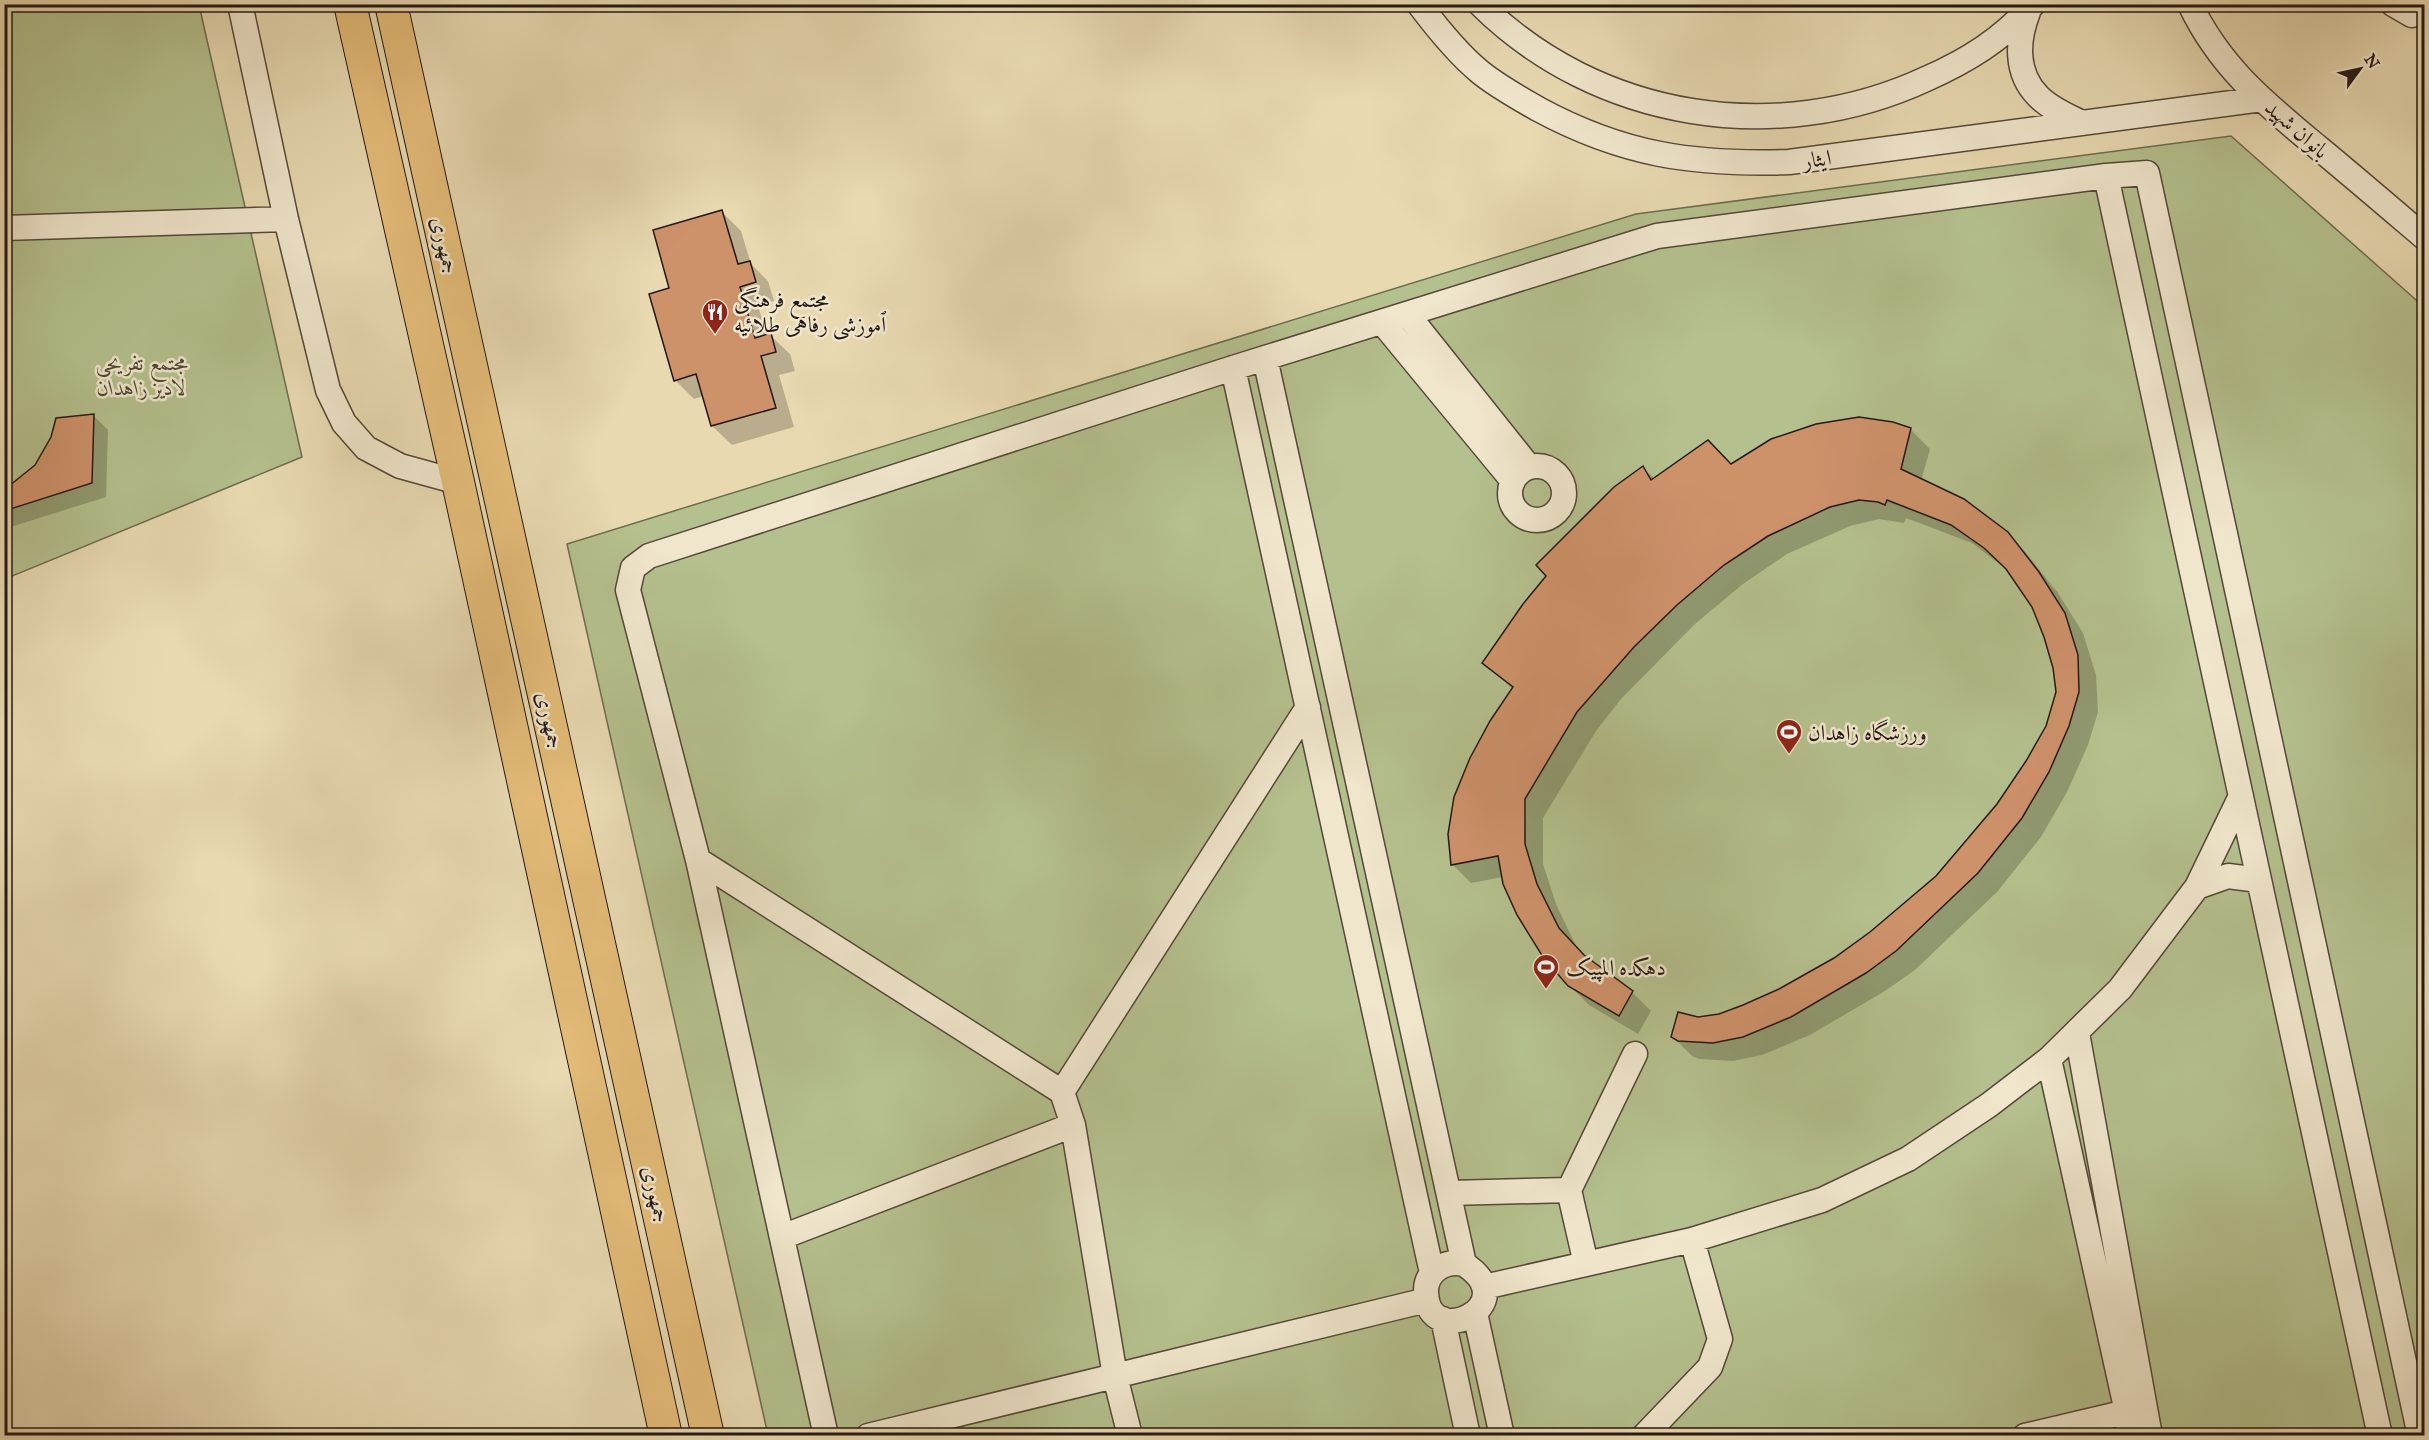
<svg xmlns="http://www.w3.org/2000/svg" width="2429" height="1440" font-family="'IM FELL Great Primer',Amiri,serif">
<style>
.green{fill:#b4c08d;stroke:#6c6c50;stroke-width:1.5}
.shadow{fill:#0003}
.building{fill:#ce926b;stroke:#241813;stroke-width:1.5}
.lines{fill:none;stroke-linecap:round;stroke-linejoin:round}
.minor-casing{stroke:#55483a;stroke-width:27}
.major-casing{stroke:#241813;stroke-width:34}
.minor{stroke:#f0e6cc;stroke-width:24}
.major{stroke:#e4bc78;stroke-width:32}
.labels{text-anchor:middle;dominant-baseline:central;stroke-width:5;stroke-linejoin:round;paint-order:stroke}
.street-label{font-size:22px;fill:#241813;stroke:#f0e6cc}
.poi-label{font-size:22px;fill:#241813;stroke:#f0e6cc;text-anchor:start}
.park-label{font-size:22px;font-style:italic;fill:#4f4a38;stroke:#f0e6cc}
</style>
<rect width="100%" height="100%" fill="#e8d9b1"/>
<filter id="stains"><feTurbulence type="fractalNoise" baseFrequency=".00333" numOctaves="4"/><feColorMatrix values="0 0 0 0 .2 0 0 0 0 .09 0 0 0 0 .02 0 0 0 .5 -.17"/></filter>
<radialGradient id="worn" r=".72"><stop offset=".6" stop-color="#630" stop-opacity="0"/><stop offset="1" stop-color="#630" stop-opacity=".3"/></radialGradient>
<path class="green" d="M5,5H199L302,457L5,579Z
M2231,136L2424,307V1435H768L567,544L1636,214Z"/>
<path class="shadow" d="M722,212L741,231L751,264L768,281L774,301L758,306L767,336L770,335L790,354L795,371L779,375L794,427L732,445L712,426L704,396L694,399L675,380L671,289Z
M94,416L108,430L106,497L4,529V490Z
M1893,423L1911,430L1930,449L1921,481L2007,533L2026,553L2058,593L2083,633L2096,675L2098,712L2088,745L2067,792L2041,837L1997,892L1915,970L1885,991L1810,1035L1762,1055L1733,1061L1699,1059L1692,1056L1673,1037L1698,1019L1719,1016L1780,990L1835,959L1871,934L1937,877L1998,804L2048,727L2057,692L2054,668L2046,637L2033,606L2010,572L1972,543L1906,518L1904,523L1879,519L1850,526L1787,554L1743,584L1695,624L1621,699L1596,731L1543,818V864L1556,904L1577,948L1587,959L1632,992L1651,1011L1638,1034L1589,1005L1569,985L1503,877L1471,883L1452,864L1513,689L1484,663L1643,468L1655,479L1732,465Z"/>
<path class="building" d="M722,210L738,264L750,261L756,282L740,287L755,338L771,333L776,352L761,356L776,408L711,426L696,374L674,381L649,294L669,288L653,230Z
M94,414L92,483L4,511V490L35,465L51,437L56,418Z
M1859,417L1893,422L1911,428L1901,469L1964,499L2008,532L2039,572L2065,613L2078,655L2079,692L2069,726L2049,772L2022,818L1978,873L1896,951L1866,973L1791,1017L1743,1037L1713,1043L1678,1041L1671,1037L1678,1012L1698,1017L1719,1014L1743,1005L1779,989L1834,958L1870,932L1936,876L1997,804L2026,761L2046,726L2056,692L2053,668L2044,637L2032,607L2006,569L1984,548L1951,525L1887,500L1885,505L1878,502L1859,500L1830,507L1768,536L1724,565L1677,605L1634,647L1577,712L1525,799V844L1537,884L1559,928L1584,955L1633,991L1619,1016L1568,986L1543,957L1517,915L1503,884L1498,856L1451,865L1448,834L1454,797L1470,758L1490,721L1513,687L1482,663L1523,604L1546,576L1536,565L1614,487L1643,466L1651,480L1708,440L1731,464L1771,439L1816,424Z"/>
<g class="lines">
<g class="minor-casing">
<path id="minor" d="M240,4L286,219L328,390L344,423L366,448L400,466L458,482
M1419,4C1437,28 1457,53 1480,72C1497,86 1519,98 1538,109C1623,155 1693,165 1789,162L2262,99
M1480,4C1597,120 1777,148 1926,79C1967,61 2003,39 2033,4
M2190,4C2220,68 2267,105 2320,149C2355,178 2390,208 2424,237
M2393,4L2412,15L2424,13
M2028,12C2017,40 2015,73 2038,96C2049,108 2068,116 2082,123
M2106,176L2380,1436
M4,228L286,219
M1407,314L1529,467
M1382,322L1513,481
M1265,358L1464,1264C1527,1305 1428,1352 1426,1293C1425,1271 1445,1260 1464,1264
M1233,368L1432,1273
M1510 493a27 27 0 1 1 54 0a27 27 0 1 1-54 0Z
M698,860L1062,1092L1073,1125L1115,1376L1130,1436
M2197,887L2228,876L2259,880
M2077,1033L2150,1436
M2049,1059L2127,1412L2129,1436
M1062,1092L1308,707
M1569,1190L1635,1054
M1449,1193L1569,1190L1586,1264
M782,1237L1073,1125
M1484,1287L1692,1240L1822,1200L1908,1159L1989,1105L2049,1059L2120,989L2197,887L2241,796
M1475,1313L1502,1436
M1443,1319L1468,1436
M826,1436L698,860L628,590L633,568L649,556L1233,368L1657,236L2106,176L2147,173L2420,1436
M868,1436L1427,1300
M1644,1436L1710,1367L1720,1339L1692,1240
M2025,1436L2127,1412"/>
</g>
<g class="major-casing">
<path id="major" d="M350,4L458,482L666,1436
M391,4L708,1436"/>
</g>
<use href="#minor" class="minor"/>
<use href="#major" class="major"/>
</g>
<defs>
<g id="restaurant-pin" transform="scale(1.35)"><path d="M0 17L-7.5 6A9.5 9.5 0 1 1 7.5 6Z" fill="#8f2418" stroke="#f0e6cc"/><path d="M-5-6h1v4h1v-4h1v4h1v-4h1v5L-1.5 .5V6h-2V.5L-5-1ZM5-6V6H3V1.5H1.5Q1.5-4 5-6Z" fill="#fff"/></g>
<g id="stadium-pin" transform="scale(1.35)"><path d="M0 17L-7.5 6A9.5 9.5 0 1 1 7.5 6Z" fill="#8f2418" stroke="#f0e6cc"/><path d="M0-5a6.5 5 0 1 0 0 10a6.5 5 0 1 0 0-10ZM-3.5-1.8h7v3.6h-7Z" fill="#fff"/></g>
</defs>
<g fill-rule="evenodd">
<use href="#restaurant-pin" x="715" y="312"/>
<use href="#stadium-pin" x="1789" y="732"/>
<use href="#stadium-pin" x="1546" y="967"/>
</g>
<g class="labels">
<g class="street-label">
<text transform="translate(2297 129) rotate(41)">بانوان شهید</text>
<text transform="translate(1817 159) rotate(-8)">ایثار</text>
<text transform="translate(445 245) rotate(77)">جمهوری</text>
<text transform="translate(550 720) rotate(77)">جمهوری</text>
<text transform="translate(656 1194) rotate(77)">جمهوری</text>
</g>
<g class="poi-label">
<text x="734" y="299">مجتمع فرهنگی<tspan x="734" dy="25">ٱموزشی رفاهی طلائیه</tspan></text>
<text x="1808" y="732">ورزشگاه زاهدان</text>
<text x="1566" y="967">دهکده المپیک</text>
</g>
<g class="park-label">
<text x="142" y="362">مجتمع تفریحی<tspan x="142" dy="25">لادیز زاهدان</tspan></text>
</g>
</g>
<rect width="2429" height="1440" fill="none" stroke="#e8d9b1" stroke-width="24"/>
<rect x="6" y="6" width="2417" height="1428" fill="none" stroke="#241813" stroke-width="3"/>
<rect x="12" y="12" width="2405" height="1416" fill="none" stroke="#241813" stroke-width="1.5"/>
<g transform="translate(2360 69) rotate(57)" stroke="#f0e6cc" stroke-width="4.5" paint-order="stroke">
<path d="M0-4.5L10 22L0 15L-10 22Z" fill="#241813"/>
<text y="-9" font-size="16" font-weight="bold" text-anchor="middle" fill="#241813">N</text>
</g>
<rect width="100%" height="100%" filter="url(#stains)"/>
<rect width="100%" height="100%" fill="url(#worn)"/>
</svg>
